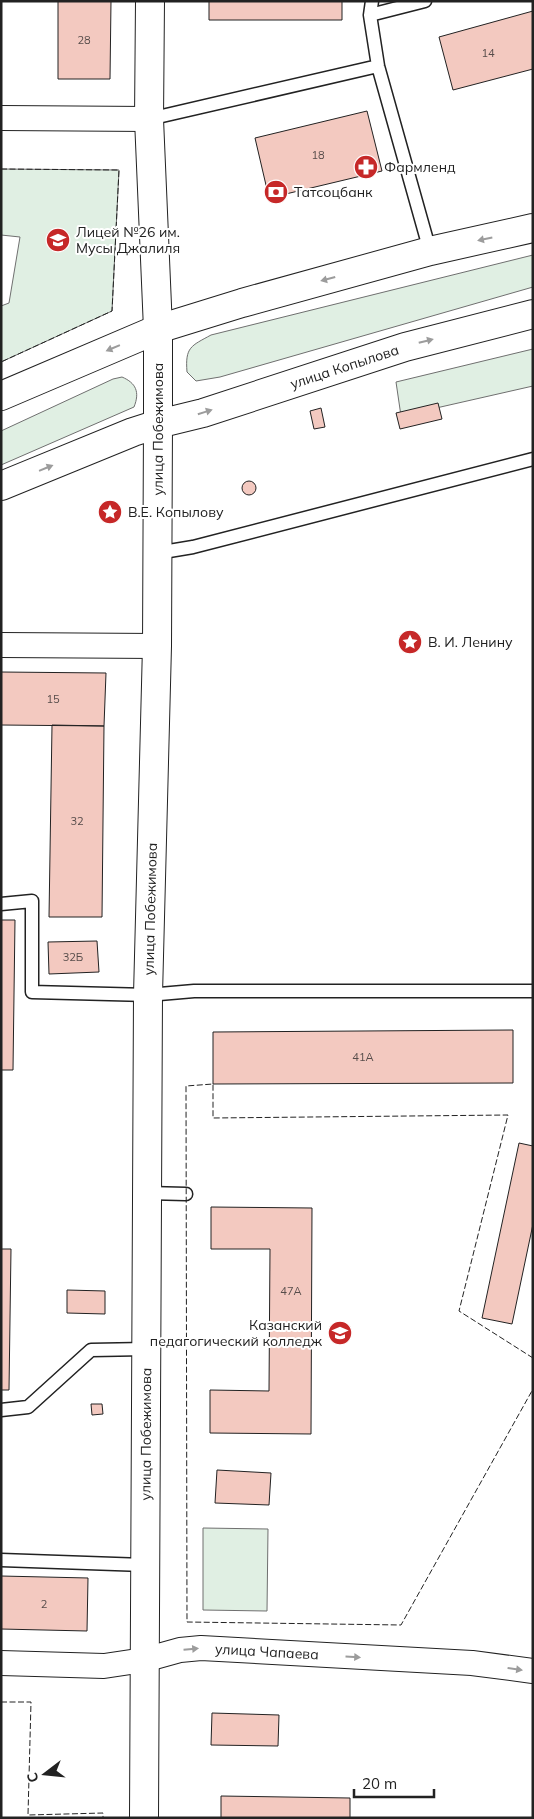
<svg xmlns="http://www.w3.org/2000/svg" width="534" height="1819" font-family="Mulish,sans-serif">
<style>
.green{fill:#e0efe3;stroke:#6f6f6f}
.building{fill:#f3c9c0;stroke:#222}
.lines{fill:none;stroke-linecap:round;stroke-linejoin:round}
.service-casing{stroke:#222;stroke-width:15}
.minor-casing{stroke:#222;stroke-width:26}
.tertiary-casing{stroke:#222;stroke-width:30}
.primary-casing{stroke:#222;stroke-width:30}
.service{stroke:#fff;stroke-width:12}
.minor{stroke:#fff;stroke-width:24}
.tertiary{stroke:#fff;stroke-width:28}
.primary{stroke:#fff;stroke-width:28}
.fence{stroke:#222;stroke-width:1;stroke-dasharray:6 2.5;stroke-linecap:butt}
.oneway{fill:#9c9c9c}
.labels{text-anchor:middle;dominant-baseline:central;stroke-width:4;stroke-linejoin:round;paint-order:stroke}
.number-label{font-size:11px;fill:#564c4a}
.poi-label{font-size:14px;fill:#222;stroke:#fff;text-anchor:start}
.street-label{font-size:14px;fill:#222;stroke:#fff}
</style>
<rect width="100%" height="100%" fill="#fff"/>
<path class="green" d="M1,169L119,170L112,311L1,362V306L9,303L20,237L1,235Z
M533,255V287L220,377L196,381L187,372C185,347 191,346 211,335Z
M533,349V386L401,416L396,382Z
M122,377C136,383 140,392 134,407L1,465V431L113,379Z
M203,1528L268,1529L267,1611L203,1610Z"/>
<path class="building" d="M58,1H111L110,79H58Z
M209,1H342V20H209Z
M533,11V69L453,90L439,37Z
M367,111L382,171L269,198L255,138Z
M438,403L442,419L400,429L396,413Z
M321,408L325,427L314,429L310,411Z
M242 488a7 7 0 1 1 14 0a7 7 0 1 1-14 0Z
M1,672L106,673L104,726L1,725Z
M52,725L104,726L102,917H49Z
M1,920H15L13,1070H1Z
M97,941L99,972L49,974L48,942Z
M513,1030V1083L213,1084V1032Z
M519,1143L533,1146V1224L512,1324L482,1318Z
M211,1207L312,1208L311,1434L210,1433V1390L269,1391L270,1249H211Z
M1,1249H11L9,1390H1Z
M67,1290L105,1291V1314L67,1313Z
M91,1404H102L103,1414L92,1415Z
M217,1470L271,1473L269,1505L215,1503Z
M1,1576L88,1578L87,1631L1,1629Z
M212,1713L279,1715L278,1746L211,1745Z
M221,1796L350,1798V1818H221Z"/>
<g class="lines">
<g class="service-casing">
<path id="service" d="M425,1L370,15L378,66L430,251
M370,15L372,1
M149,119L378,66
M157,553L193,547L533,459
M1,904L32,901V992L148,995L194,991H533
M147,1193L186,1194
M1,1410L28,1407L91,1350L146,1349
M1,1560L144,1565"/>
</g>
<g class="minor-casing">
<g id="minor">
<path d="M1,118L149,119"/>
<path d="M1,645L157,646"/>
<path id="s1" d="M1,1663L104,1666L144,1660L180,1650L201,1648L472,1663L533,1671"/>
</g>
</g>
<g class="tertiary-casing">
<g id="tertiary">
<path id="s2" d="M144,1818L148,995L157,646L158,424V329L149,119L150,1"/>
</g>
</g>
<g class="primary-casing">
<g id="primary">
<path d="M1,396L158,329L242,303L430,251L533,228"/>
<path id="s3" d="M1,486L133,432L158,424L203,413L405,347L533,314"/>
</g>
</g>
<use href="#service" class="service"/>
<use href="#minor" class="minor"/>
<use href="#tertiary" class="tertiary"/>
<use href="#primary" class="primary"/>
<path class="fence" d="M1,169L119,170L112,311L1,362
M533,1358L459,1311L508,1115L213,1118V1084L186,1086L187,1622L401,1625L533,1389
M1,1702H31L28,1815L103,1813V1818"/>
</g>
<defs><path id="oneway-solid" d="M-6-.8H1V-3.2L6.5 0L1 3.2V.8H-6Z" transform="scale(1.25)"/></defs>
<g class="oneway">
<use href="#oneway-solid" transform="translate(485 239) rotate(168)"/>
<use href="#oneway-solid" transform="translate(328 279) rotate(165)"/>
<use href="#oneway-solid" transform="translate(426 341) rotate(-14)"/>
<use href="#oneway-solid" transform="translate(113 348) rotate(157)"/>
<use href="#oneway-solid" transform="translate(205 412) rotate(-17)"/>
<use href="#oneway-solid" transform="translate(46 468) rotate(-22)"/>
<use href="#oneway-solid" transform="translate(191 1649) rotate(-5)"/>
<use href="#oneway-solid" transform="translate(353 1657) rotate(3)"/>
<use href="#oneway-solid" transform="translate(515 1669) rotate(8)"/>
</g>
<defs>
<g id="pharmacy-disc" transform="scale(1.25)"><circle r="9.5" fill="#c62828" stroke="#fff"/><path d="M-2-6h4v4h4v4h-4v4h-4v-4h-4v-4h4Z" fill="#fff"/></g>
<g id="bank-disc" transform="scale(1.25)"><circle r="9.5" fill="#c62828" stroke="#fff"/><path d="M-6-4H6V4H-6ZM0-2.3a2.3 2.3 0 1 0 0 4.6a2.3 2.3 0 1 0 0-4.6Z" fill="#fff"/></g>
<g id="school-disc" transform="scale(1.25)"><circle r="9.5" fill="#c62828" stroke="#fff"/><path d="M0-5L7-2L0 1L-7-2ZM-4 1L0 2.5L4 1V4Q0 6-4 4Z" fill="#fff"/></g>
<g id="sight-disc" transform="scale(1.25)"><circle r="9.5" fill="#c62828" stroke="#fff"/><path d="M0-6L1.8-2.2L6-1.7L2.9 1.2L3.7 5.4L0 3.3L-3.7 5.4L-2.9 1.2L-6-1.7L-1.8-2.2Z" fill="#fff"/></g>
<g id="university-disc" transform="scale(1.25)"><circle r="9.5" fill="#c62828" stroke="#fff"/><path d="M0-5L7-2L0 1L-7-2ZM-4 1L0 2.5L4 1V4Q0 6-4 4Z" fill="#fff"/></g>
</defs>
<g fill-rule="evenodd">
<use href="#pharmacy-disc" x="366" y="167"/>
<use href="#bank-disc" x="276" y="192"/>
<use href="#school-disc" x="58" y="240"/>
<use href="#sight-disc" x="110" y="512"/>
<use href="#sight-disc" x="410" y="642"/>
<use href="#university-disc" x="340" y="1333"/>
</g>
<g class="labels">
<g class="number-label">
<text x="84" y="40">28</text>
<text x="488" y="53">14</text>
<text x="318" y="155">18</text>
<text x="53" y="699">15</text>
<text x="77" y="821">32</text>
<text x="73" y="957">32Б</text>
<text x="363" y="1057">41А</text>
<text x="291" y="1291">47А</text>
<text x="44" y="1604">2</text>
</g>
<g class="poi-label">
<text x="384" y="167">Фармленд</text>
<text x="294" y="192">Татсоцбанк</text>
<text x="76" y="232">Лицей №26 им.<tspan x="76" dy="16">Мусы Джалиля</tspan></text>
<text x="128" y="512">В.Е. Копылову</text>
<text x="428" y="642">В. И. Ленину</text>
<text x="322" y="1325" text-anchor="end">Казанский<tspan x="322" dy="16">педагогический колледж</tspan></text>
</g>
<g class="street-label">
<text stroke="none"><textPath href="#s3" startOffset="364">улица Копылова</textPath></text>
<text stroke="none"><textPath href="#s2" startOffset="1389">улица Побежимова</textPath></text>
<text stroke="none"><textPath href="#s2" startOffset="909">улица Побежимова</textPath></text>
<text stroke="none"><textPath href="#s2" startOffset="384">улица Побежимова</textPath></text>
<text stroke="none"><textPath href="#s1" startOffset="268">улица Чапаева</textPath></text>
</g>
</g>
<rect width="534" height="1819" fill="none" stroke="#222222" stroke-width="5"/>
<g transform="translate(45 1774) rotate(254)" stroke="#ffffff" stroke-width="4" paint-order="stroke">
<path d="M0-4L9 19L0 12L-9 19Z" fill="#222222"/>
<text y="-8" font-size="14" font-weight="bold" text-anchor="middle" fill="#222222">С</text>
</g>
<path d="M354 1789v8h80v-8" fill="none" stroke="#222222" stroke-width="2.5"/>
<text x="362" y="1789" font-size="15" fill="#222222" stroke="#ffffff" stroke-width="4" paint-order="stroke">20 m</text>
</svg>
